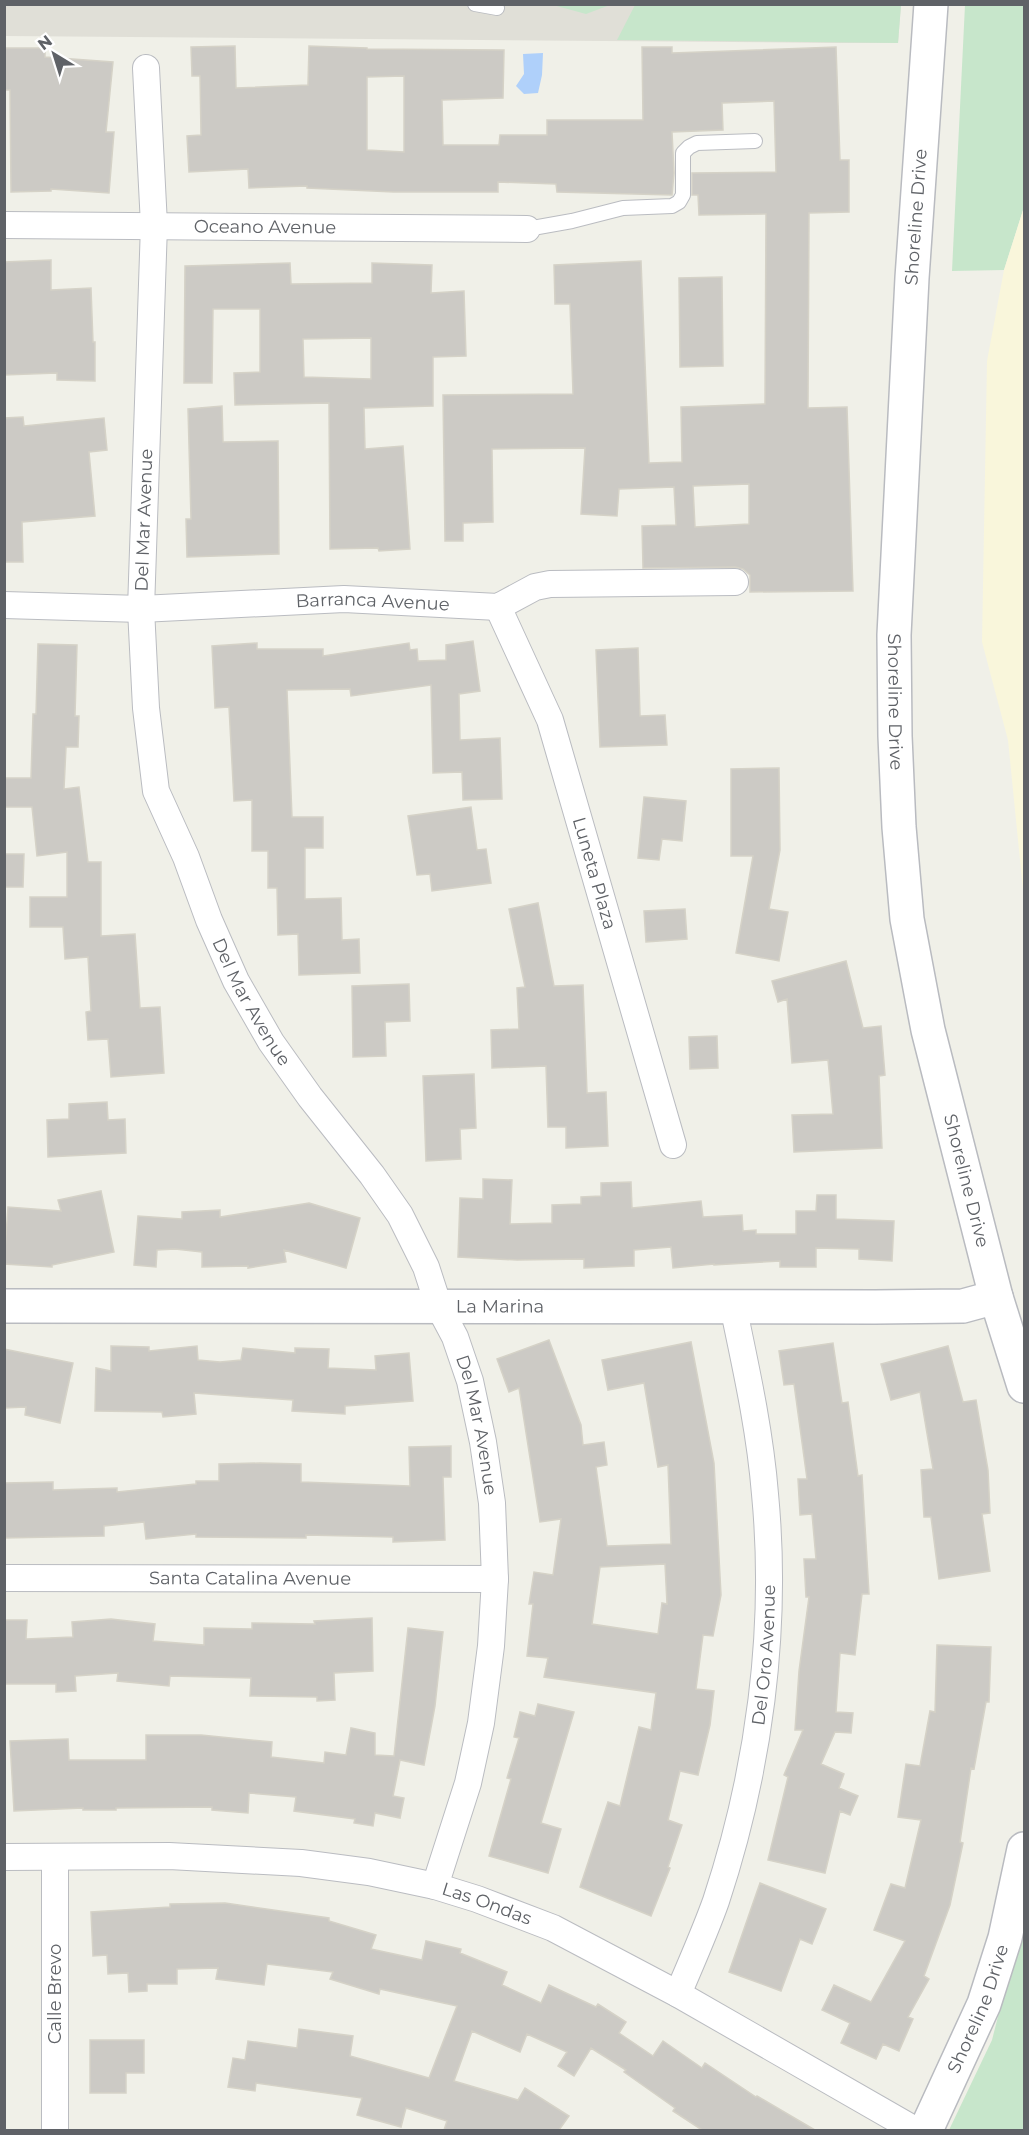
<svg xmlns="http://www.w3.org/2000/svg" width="1029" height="2135" font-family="Montserrat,sans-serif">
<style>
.education{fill:#e0dfd7}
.green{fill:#c7e6cb}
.sand{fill:#f9f6db}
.water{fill:#afd0fa}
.building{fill:#cccac5;stroke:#d5d2c7;stroke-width:1.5;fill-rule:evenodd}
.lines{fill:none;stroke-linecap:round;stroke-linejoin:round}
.lane-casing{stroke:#babcc1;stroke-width:16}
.street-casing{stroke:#babcc1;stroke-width:28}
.secondary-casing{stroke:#b9bbc0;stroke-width:36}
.lane{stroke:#fff;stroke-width:14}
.street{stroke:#fff;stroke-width:26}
.secondary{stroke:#fff;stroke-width:33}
.labels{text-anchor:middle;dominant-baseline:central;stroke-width:4.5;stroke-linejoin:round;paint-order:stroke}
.street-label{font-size:18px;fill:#5f6267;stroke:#fff}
</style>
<rect width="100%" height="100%" fill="#f0f0e8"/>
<path class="education" d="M5,4L901,5L898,43H840L5,36Z"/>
<path class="green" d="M553,5H610L586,14Z
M635,5V4L901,5L898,43L617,40Z
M965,5H1024V207L1004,270L952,271Z
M1024,1914V2130H949L992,2040Z"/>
<path class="sand" d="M1024,207V900L1008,740L982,642L987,361L1004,270Z"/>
<path class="water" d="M543,53L542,75L538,93L524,94L516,86L524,74L523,54Z"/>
<path class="building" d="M235,46L236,88L308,85L309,46L367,48V49L504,50L503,98L442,100L443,145H499L500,135H547V120H643L642,47H672V53L836,47L840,160H849V212L809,213L808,408L847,407L853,591L750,592V575L743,569L735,567L643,568L642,526L676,525L674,487L619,489L617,516L581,514L585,448L492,449L493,522L463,523V541H445L443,395L573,394L570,304H555L554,265L641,261L649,463L682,462L681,407L765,404L766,214L699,215L698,195H692V173L776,172L774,101L722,103L723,130L672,132L674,173L672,195L557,192L556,184L498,182V192H394L307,188V186L249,188L248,169L189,172L187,136L201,135L200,76H192L191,47ZM404,76V152L367,150V77ZM749,484V524L695,527L693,486Z
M4,48H45V57L113,62L106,132H114L109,193L51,189V191L11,192L10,90H4Z
M51,260V290L91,288L93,342H95V381L57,380V373L4,375V262Z
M290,263L291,284L372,283V263L432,265L431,293L464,291L466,356L433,357V406L364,408L365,449L403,446L410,549L379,551L378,548L330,549L329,403L235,405L234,373L260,372V309H213L212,383H184L185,266ZM371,338V379L304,377L303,339Z
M722,277L723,366L680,367L679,278Z
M222,406L223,442L278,441L279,554L187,557L186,519H191L188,409Z
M23,417L24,426L104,418L107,450L89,452L95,516L22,522L23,562H4V418Z
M473,641L480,691L459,694L460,740L500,738L502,799L463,800L462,772L433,773L431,685L351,696L350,689L287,690L292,817H323V848H305V899L341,898L342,940L359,939L360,973L299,975L298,934L278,935L277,888H268V851H252V800L234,801L229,707L215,708L212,646L257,643V649H323V656L409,643L410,650L417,649L418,661L446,660V645Z
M38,644L77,645L75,716H79L78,747H66L64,789L79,787L88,862H101V936L135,934L140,1008L160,1007L164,1073L111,1077L108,1039L88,1040L86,1012L91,1011L88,957L65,959L63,927H30V897H67V852L37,856L32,807H4V778H31L33,714H36Z
M638,648L640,716L665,715L667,745L600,747L596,650Z
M779,768L780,850L769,909L788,912L779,961L736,953L753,856H731V769Z
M644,797L686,801L682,841L662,839L659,860L638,858Z
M471,807L477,850L486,849L491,883L432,891L430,874L417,875L408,816Z
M4,854H24L23,887H4Z
M538,903L554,986L583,985L587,1093L606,1092L608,1146L566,1148V1127H548L546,1066L492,1068L491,1030L519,1029L517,988L525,987L509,909Z
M685,909L687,939L646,942L644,911Z
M846,961L863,1028L881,1026L885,1075L879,1076L882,1148L794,1152L792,1115L833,1114L828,1060L792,1063L787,999L778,1002L772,981Z
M409,984L410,1021L385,1022L386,1056L353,1057L352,986Z
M717,1036L718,1068L690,1069L689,1037Z
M474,1074L476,1128L460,1129L461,1159L426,1161L423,1076Z
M107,1102L108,1120L125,1119L126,1153L48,1157L47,1120L69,1119V1104Z
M483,1179L512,1180L510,1224L552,1223V1205L581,1204V1197L601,1196V1183L631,1182L632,1208L701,1201L703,1217L742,1215L743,1231L756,1230V1234H796V1211H816L817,1195H836V1219L894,1221L892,1261L859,1259V1249L816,1248V1267H780V1261L714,1265V1264L673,1268L671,1247L634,1250V1266L584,1268V1259L517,1260L458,1257L460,1198L483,1199Z
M101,1191L114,1252L52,1265V1267L4,1264L8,1207L61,1211L58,1200Z
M309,1203L360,1218L346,1268L284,1250L286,1262L248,1268V1266L202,1267V1252L175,1249L157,1250L156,1267L134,1265L138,1216L182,1219V1212L220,1210V1217Z
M549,1340L581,1425L583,1445L604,1442L607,1465L596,1467L607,1546L671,1544L668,1465L658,1467L644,1383L608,1390L602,1360L691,1342L714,1463L721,1595L713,1636L703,1635L696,1689L714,1691L710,1725L698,1775L680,1771L668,1820L682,1825L668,1867L670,1868L651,1916L580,1887L608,1802L620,1806L639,1727L651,1730L656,1693L544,1677L548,1658L527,1656L533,1604H529L534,1572L553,1575L561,1519L540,1522L519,1388L509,1392L497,1359ZM665,1564L667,1604L662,1603L658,1634L592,1624L600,1567Z
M833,1343L842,1403L848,1402L858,1476L862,1475L869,1594H862L855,1655L840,1653L836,1712L853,1713L851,1733L835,1732L821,1764L844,1774L839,1788L858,1796L850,1815L840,1811L825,1873L768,1860L788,1777L784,1775L803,1730H795L799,1671L809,1597H806L804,1559H816L812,1514L800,1515L798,1479H807L794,1384L784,1385L779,1351Z
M111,1346L149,1347V1351L197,1346L198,1360L220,1362L241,1360L243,1348L295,1353V1348L329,1349L328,1368L376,1370L375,1356L409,1353L413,1401L345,1406V1414L292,1411L293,1400L194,1393L196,1414L163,1417L162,1412L95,1411L96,1368L111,1371Z
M948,1346L963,1402L976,1400L988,1470L990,1513L982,1514L990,1571L939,1579L931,1517H924L921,1470L933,1469L920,1392L891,1400L881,1364Z
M4,1349L73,1363L60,1423L25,1415L26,1407L4,1408Z
M451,1446V1477H443L445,1540L393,1542V1537L306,1535V1538L196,1537V1534L146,1539L144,1522L104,1526V1536L4,1538V1483L53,1482V1490L117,1488V1492L196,1484V1481H219V1464L260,1463L301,1464V1482L410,1486L409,1447Z
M372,1618L373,1671L334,1673L335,1700L317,1701V1697L250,1696L251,1678L170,1676L169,1686L117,1681L118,1673L75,1676L76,1691L56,1692V1684H4V1620H27L26,1639L73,1637L72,1622L111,1619L155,1624L153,1641L204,1645V1628L252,1629V1623L315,1624L314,1621Z
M408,1628L443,1632L435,1706L424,1765L400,1760L393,1796L404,1798L400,1818L375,1813L373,1826L354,1823L355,1819L294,1811L296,1797L249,1793L248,1813L212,1810V1807L116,1808V1810H83V1808L14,1811L10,1741L68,1739L69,1760H146V1735H201L272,1742L271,1757L324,1763L325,1752L346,1755L351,1728L375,1733V1755L394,1756Z
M937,1645L991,1647L989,1702H986L974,1769L971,1768L960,1842L963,1843L950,1905L924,1976L929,1979L908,2017L913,2019L899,2051L883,2044L876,2059L841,2043L850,2023L822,2010L834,1985L871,2002L905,1941L874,1930L891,1884L905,1888L921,1820L898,1817L906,1764L920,1766L930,1711L935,1712Z
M538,1704L574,1712L541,1823L561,1829L548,1873L489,1856L511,1779L507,1778L519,1738L514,1737L520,1712L535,1716Z
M760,1883L826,1909L812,1944L800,1939L781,1991L729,1972Z
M225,1903L329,1918V1921L376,1935L371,1949L422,1960L426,1941L461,1949L460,1953L507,1972L502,1985L541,2003L549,1985L596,2007L598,2004L626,2022L619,2033L653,2056L663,2041L702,2068L705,2063L756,2097L757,2096L815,2130H702L673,2111L675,2108L624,2072L626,2070L591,2048L574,2076L558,2066L567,2052L527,2034L520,2052L472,2031L454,2081L518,2100L525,2088L569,2116L559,2130H444L447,2121L406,2108L401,2127L357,2115L362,2098L256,2083L255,2091L228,2087L233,2058L245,2060L248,2041L297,2048L299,2029L353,2036L350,2056L429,2078L457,2006L380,1989L379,1994L330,1979L333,1972L267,1964L264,1985L216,1979L218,1968L177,1969V1984H147V1991L129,1992L128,1973L108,1974L107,1955L93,1956L91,1912L170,1907V1904Z
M90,2040H144V2073H126V2093H90Z"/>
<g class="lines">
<g class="lane-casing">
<path id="lane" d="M475,4L497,8
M527,229L572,221L623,208L672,206L679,202L683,195V153L689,147L697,143L755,141"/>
</g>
<g class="street-casing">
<g id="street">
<path id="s1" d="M146,68L154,225L141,609L146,708L156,791L186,857L209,920L236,981L271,1042L310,1097L372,1175L400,1215L426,1267L439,1307L455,1337L470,1381L483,1442L492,1503L495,1579L491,1646L481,1723L468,1783L435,1886"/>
<path id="s2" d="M4,225L527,229"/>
<path id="s3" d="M4,605L141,609L344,599L498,607L535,587L550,584L735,582"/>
<path id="s4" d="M498,607L550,720L673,1145"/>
<path id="s5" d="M4,1578L495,1579"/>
<path id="s6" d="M4,1857L169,1856L301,1863L369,1872L435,1886L477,1899L553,1928L678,1994L915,2130"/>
<path id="s7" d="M678,1994C691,1963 705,1932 716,1901C759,1771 778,1630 765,1494C760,1431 746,1368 733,1306"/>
<path d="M55,2130V1857"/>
</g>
</g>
<g class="secondary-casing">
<g id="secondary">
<path id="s8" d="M931,4L912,278L894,635L895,736L899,827L907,919L928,1030L996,1297L1024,1386"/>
<path id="s9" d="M4,1306L875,1307L963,1306L996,1297"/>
<path id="s10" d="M926,2130L984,2004L1005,1938L1024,1849"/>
</g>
</g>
<use href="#lane" class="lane"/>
<use href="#street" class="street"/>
<use href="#secondary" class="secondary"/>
</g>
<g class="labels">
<g class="street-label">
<text transform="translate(916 217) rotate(-86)">Shoreline Drive</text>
<text stroke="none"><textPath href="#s2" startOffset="261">Oceano Avenue</textPath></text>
<text transform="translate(144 520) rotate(-88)">Del Mar Avenue</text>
<text stroke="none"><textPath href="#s3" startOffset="369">Barranca Avenue</textPath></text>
<text stroke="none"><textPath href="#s8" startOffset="699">Shoreline Drive</textPath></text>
<text stroke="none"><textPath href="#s4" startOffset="284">Luneta Plaza</textPath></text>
<text stroke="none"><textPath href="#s1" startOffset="956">Del Mar Avenue</textPath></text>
<text stroke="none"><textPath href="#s8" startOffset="1185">Shoreline Drive</textPath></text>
<text stroke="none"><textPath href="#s9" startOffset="496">La Marina</textPath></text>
<text stroke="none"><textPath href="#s1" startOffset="1442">Del Mar Avenue</textPath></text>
<text stroke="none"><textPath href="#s5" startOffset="246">Santa Catalina Avenue</textPath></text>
<text stroke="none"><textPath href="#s7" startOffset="352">Del Oro Avenue</textPath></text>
<text stroke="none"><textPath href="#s6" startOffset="488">Las Ondas</textPath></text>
<text transform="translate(55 1994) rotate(-90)">Calle Brevo</text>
<text stroke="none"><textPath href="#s10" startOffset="132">Shoreline Drive</textPath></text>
</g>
</g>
<rect width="1029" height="2135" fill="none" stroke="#5f6267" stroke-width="12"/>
<g transform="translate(54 54) rotate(322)" stroke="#ffffff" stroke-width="4.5" paint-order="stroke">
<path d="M0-4.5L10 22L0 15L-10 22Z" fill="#5f6267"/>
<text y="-9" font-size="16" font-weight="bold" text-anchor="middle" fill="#5f6267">N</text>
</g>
</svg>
